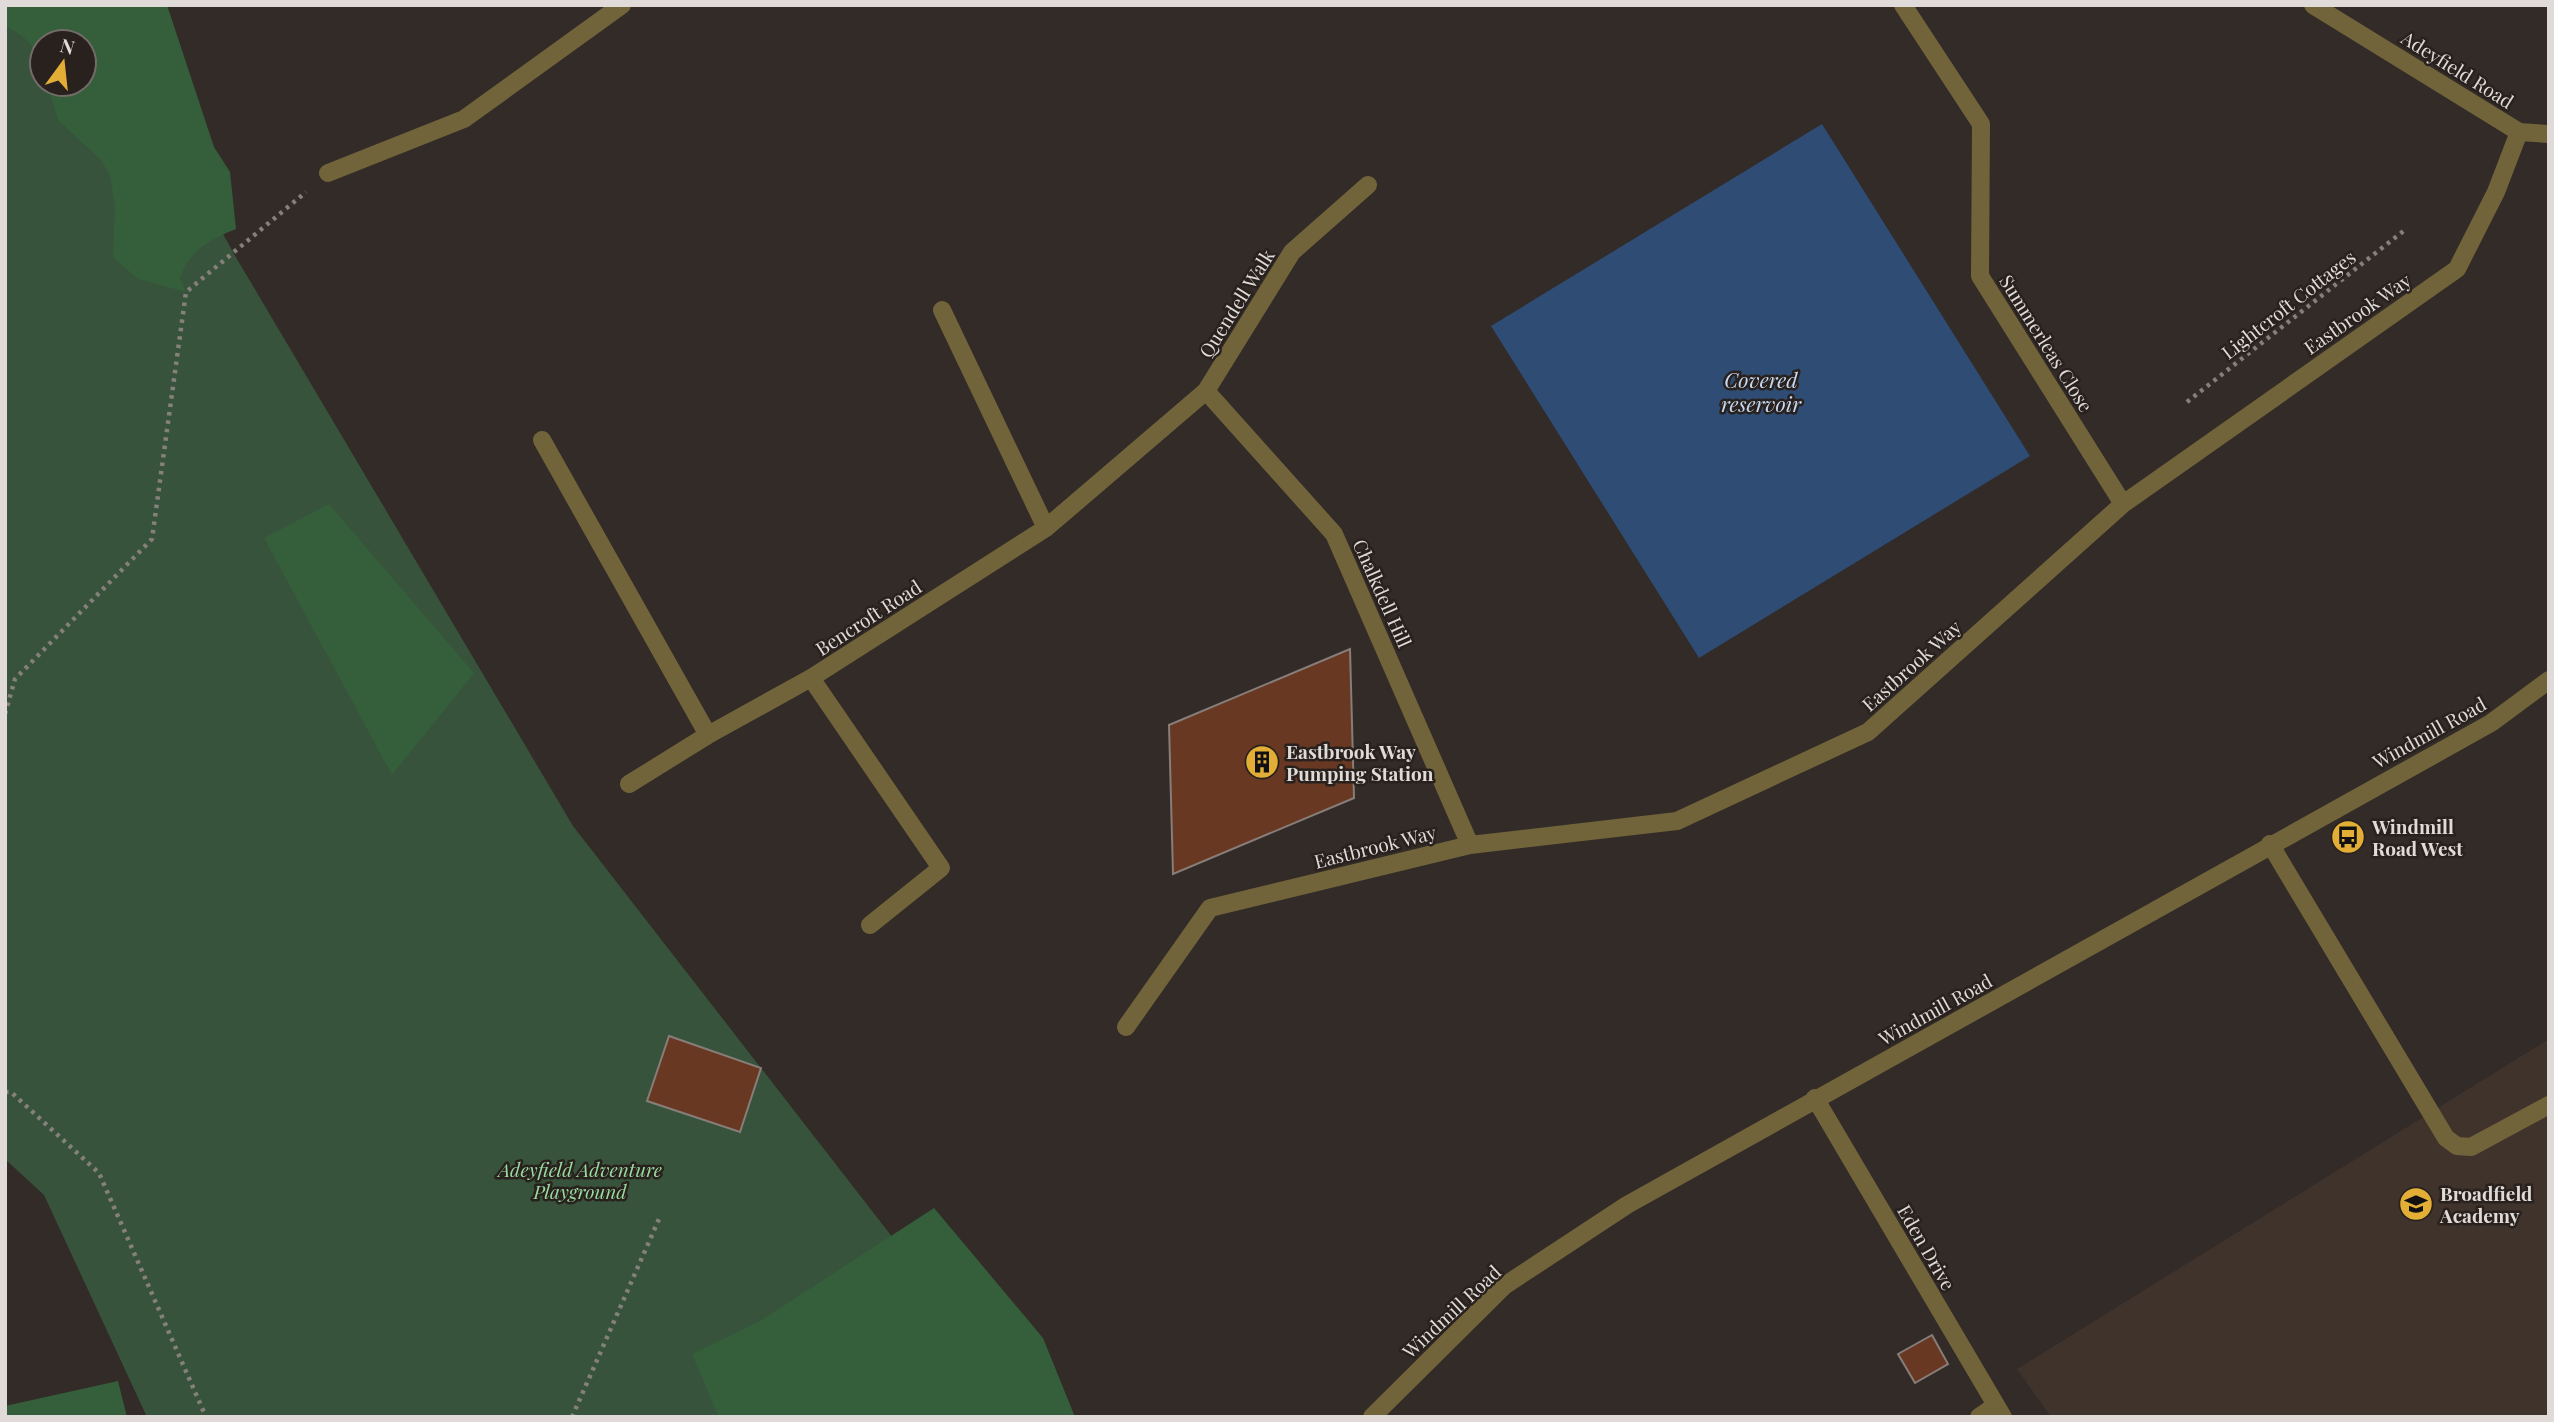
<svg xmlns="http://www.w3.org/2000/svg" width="2554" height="1422" font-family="'Playfair Display',serif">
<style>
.built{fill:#40332c}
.green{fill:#38533b;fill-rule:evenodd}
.forest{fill:#355f3a}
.water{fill:#2e4c74}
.building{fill:#693823;stroke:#877d79;stroke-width:2}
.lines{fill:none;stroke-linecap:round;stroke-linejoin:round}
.path{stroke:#86807c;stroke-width:4.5;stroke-dasharray:3.5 5;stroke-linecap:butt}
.service{stroke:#71643a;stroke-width:18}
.minor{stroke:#71643a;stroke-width:18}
.tertiary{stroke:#71643a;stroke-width:18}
.labels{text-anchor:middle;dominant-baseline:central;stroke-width:5;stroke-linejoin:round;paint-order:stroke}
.street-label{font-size:19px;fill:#e0dbd8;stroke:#28211d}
.poi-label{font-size:19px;font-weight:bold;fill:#e0dbd8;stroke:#28211d;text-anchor:start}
.park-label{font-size:19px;font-style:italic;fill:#98db9f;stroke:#28211d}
.water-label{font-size:21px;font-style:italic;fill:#c6d9f4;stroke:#28211d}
</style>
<rect width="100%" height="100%" fill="#322b27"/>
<path class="built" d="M2549,1039V1417H2051L2017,1369Z"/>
<path class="green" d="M5,5H98L234,254L573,826L1032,1417H147L44,1195L5,1159ZM42,42H84V84H42Z"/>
<path class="forest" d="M5,5H167L214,147L230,172L236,229C209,240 190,250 180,278L186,292L138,279L113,257L115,206L110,175L100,159L58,120L47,84H84V42H42V68C36,47 25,35 5,26Z
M329,504L474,673L392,775L264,538Z
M934,1208L1043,1338L1075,1417H719L692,1354L760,1321Z
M118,1381L127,1417H5V1406Z"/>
<path class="water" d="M1822,124L2030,456L1699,658L1491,326Z"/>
<path class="building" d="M1350,649L1354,798L1173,874L1169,725Z
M669,1036L761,1068L740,1132L647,1101Z
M1932,1335L1948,1364L1915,1383L1898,1354Z"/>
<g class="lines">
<path class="path" d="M2187,402L2406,229
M5,714L15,679L152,539L186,292L306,192
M5,1092H11L99,1173L206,1417
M572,1417L659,1219"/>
<path class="service" d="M2270,844L2446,1138L2457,1146L2471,1147L2549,1105"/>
<path class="minor" d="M1903,5L1981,124L1980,276L2123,504
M328,173L464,119L622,5
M942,310L1046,528
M1206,391L1334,534L1470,845
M542,440L708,735
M811,678L941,868L870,925
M629,784L708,735L811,678L1046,528L1206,391L1292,252L1368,185
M1126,1027L1210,908L1470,845L1677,821L1868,732L2123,504L2457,269L2496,192L2519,132
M1815,1098L2003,1417
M1372,1417L1504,1286L1627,1205L2491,723L2549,680
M1979,1417L1995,1406"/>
<path class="tertiary" d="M2313,5L2519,132L2549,134"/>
</g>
<defs>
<g id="building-disc" transform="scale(1.75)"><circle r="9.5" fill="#e3ae35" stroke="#28211d"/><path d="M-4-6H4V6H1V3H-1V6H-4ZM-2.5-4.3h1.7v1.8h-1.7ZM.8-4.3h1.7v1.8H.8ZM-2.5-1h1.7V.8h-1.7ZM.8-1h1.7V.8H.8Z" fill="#111"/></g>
<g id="bus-disc" transform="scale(1.75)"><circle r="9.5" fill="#e3ae35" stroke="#28211d"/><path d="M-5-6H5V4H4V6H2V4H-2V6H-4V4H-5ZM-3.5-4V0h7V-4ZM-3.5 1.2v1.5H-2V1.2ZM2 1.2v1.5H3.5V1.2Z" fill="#111"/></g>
<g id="school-disc" transform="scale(1.75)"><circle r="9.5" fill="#e3ae35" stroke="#28211d"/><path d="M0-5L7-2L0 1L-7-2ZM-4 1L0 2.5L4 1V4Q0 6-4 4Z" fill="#111"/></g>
</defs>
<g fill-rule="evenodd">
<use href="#building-disc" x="1262" y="762"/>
<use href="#bus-disc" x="2348" y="837"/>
<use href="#school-disc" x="2416" y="1204"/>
</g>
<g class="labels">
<g class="street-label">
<text transform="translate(2458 69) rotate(32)">Adeyfield Road</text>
<text transform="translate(1236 303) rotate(-58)">Quendell Walk</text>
<text transform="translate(2288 304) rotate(-38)">Lightcroft Cottages</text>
<text transform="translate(2357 313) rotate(-35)">Eastbrook Way</text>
<text transform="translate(2047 343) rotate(58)">Summerleas Close</text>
<text transform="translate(1383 593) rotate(66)">Chalkdell Hill</text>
<text transform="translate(868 617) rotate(-33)">Bencroft Road</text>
<text transform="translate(1911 665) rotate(-42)">Eastbrook Way</text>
<text transform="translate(2429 732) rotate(-29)">Windmill Road</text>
<text transform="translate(1375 846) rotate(-14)">Eastbrook Way</text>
<text transform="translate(1935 1009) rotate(-29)">Windmill Road</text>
<text transform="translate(1927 1247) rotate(60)">Eden Drive</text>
<text transform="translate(1451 1311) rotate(-43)">Windmill Road</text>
</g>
<g class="poi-label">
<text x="1286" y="751">Eastbrook Way<tspan x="1286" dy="22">Pumping Station</tspan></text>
<text x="2372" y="826">Windmill<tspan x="2372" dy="22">Road West</tspan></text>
<text x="2440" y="1193">Broadfield<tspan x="2440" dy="22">Academy</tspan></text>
</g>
<g class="park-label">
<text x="580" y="1169">Adeyfield Adventure<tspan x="580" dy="22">Playground</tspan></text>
</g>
<g class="water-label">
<text x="1761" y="379">Covered<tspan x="1761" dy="24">reservoir</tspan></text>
</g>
</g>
<rect width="2554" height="1422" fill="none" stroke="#e0dbd8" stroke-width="14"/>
<g transform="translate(63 63) rotate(15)"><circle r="33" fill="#28211d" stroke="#726b68" stroke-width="2"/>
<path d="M0-5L12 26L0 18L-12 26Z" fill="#e3ae35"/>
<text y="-10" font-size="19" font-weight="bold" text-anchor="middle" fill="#e0dbd8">N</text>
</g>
</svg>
